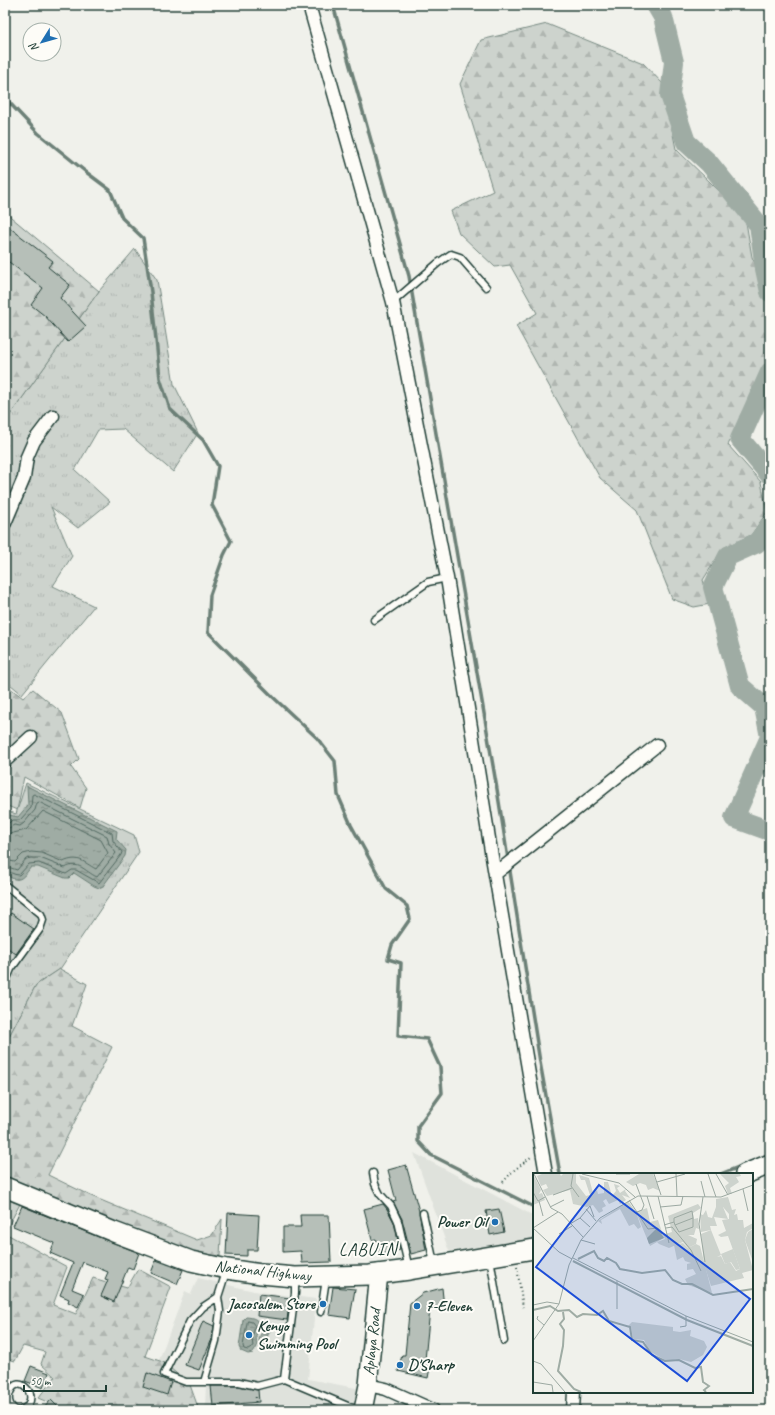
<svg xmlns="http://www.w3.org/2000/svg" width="775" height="1415" font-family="Caveat,sans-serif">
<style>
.built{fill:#dfe2dc}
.grass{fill:url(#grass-tufts);stroke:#768880}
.forest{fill:url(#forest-firs);stroke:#768880}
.water{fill:url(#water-ripples);stroke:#6c8077}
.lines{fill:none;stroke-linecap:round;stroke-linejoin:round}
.shore{stroke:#526961;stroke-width:1}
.stream{stroke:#6c8077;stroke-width:3.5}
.river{stroke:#9faca4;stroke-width:20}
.building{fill:#b6bfb8;stroke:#1f3d34}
.lane-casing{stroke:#1f3d34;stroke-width:9}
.street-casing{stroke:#1f3d34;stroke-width:15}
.secondary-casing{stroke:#1f3d34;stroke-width:20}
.primary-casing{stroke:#1f3d34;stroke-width:22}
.path{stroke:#1f3d34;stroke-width:2;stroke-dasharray:1 3;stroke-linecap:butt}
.lane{stroke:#fdfcf7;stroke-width:6}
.street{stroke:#fdfcf7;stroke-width:12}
.secondary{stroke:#fdfcf7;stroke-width:17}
.primary{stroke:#fdfcf7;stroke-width:19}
.poi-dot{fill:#1f6fb2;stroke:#fdfcf7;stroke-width:1.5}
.labels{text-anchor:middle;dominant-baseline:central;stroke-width:4;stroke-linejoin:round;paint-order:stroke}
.poi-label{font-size:16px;font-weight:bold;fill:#1f3d34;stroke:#fdfcf7;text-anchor:start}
.street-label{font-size:16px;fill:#1f3d34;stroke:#fdfcf7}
.quarter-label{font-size:18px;letter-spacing:1px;fill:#1f3d34;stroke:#fdfcf7}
.inset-river{fill:none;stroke:#9faca4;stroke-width:2}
.inset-road{fill:none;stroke:#9ca9a2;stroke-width:1}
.view{fill:#1d4ed8;fill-opacity:0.15;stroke:#1d4ed8;stroke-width:2}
.inset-edge{fill:none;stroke:#1f3d34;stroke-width:2}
</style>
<defs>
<pattern id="grass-tufts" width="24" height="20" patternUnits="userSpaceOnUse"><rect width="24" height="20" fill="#cdd3cd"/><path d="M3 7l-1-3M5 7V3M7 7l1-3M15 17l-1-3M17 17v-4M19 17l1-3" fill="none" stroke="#b0b6b1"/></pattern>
<pattern id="forest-firs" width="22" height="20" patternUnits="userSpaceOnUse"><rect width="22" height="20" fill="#cdd3cd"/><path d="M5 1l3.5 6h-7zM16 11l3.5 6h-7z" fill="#b0b6b1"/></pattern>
<pattern id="water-ripples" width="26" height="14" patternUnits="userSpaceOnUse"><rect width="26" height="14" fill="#9faca4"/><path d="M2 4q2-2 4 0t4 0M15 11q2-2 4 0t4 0" fill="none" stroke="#818d86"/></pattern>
</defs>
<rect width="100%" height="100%" fill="#f0f1eb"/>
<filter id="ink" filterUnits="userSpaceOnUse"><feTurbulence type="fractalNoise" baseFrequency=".025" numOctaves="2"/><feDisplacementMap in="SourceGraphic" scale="8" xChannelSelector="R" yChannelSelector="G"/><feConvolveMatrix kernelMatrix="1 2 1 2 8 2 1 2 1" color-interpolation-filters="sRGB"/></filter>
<g filter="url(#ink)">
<path class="built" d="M414,1153L534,1216V1242L449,1251Z
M198,1278L254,1291L316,1299L308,1379L372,1391L368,1410H287L205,1408L206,1384L156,1368L185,1291L191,1294Z"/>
<path class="grass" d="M135,249L157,280L174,384L198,433L173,472L123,429L98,430L75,470L110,502L78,528L51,507L72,556L53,586L94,606L22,694L5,680V422L99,291Z
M26,783L134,835L139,852L60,969L36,985L5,1044V810L16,814Z"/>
<path class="forest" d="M547,24L643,63L663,84L676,149L745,216L752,257L770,296L768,366L728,445L761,482L767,512L751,535L723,548L703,580L710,604L694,607L672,599L637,510L600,478L516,326L537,313L510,265L495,267L459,233L451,211L493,191L460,84L481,40Z
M5,212L99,291L5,422Z
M5,684L23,698L33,689L62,713L79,759L71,767L86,788L80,808L24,777L17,810L5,805Z
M60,969L87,984L72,1026L112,1047L48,1175L91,1196L197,1240L212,1235L222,1219L220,1256L195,1257L5,1182V1044L36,985Z
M5,1199L20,1204L5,1232Z
M5,1233L67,1267L53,1305L76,1314L93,1278L127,1288L138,1269L171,1287L145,1356L163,1362L190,1385L199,1410H66L38,1398L55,1377L41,1364L45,1352L23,1346L15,1361L5,1358V1303L9,1287L5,1284Z"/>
<path class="water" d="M27,786L117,831L116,839L126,850L125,856L103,886L99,888L94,886L74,873L69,878H65L38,867H31C22,879 19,884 5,874V823L9,815L18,817L28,805Z
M246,1317C262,1318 259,1325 256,1336C256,1340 257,1343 257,1347L253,1353L248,1354L241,1351L239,1347L243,1320Z
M265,1329H268L270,1331L266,1339L265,1348L263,1349L260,1347C258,1339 259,1335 265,1329Z"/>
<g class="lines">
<path class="shore" d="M5,824L9,823L12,820H20L31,808L32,795L34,794L112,833L113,841L122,852L121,855L99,883L76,870H72L66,874L39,863L29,864L19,875C13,875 10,871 5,871
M5,829L9,828L14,825L20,826L24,823L35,810L37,803L39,802L107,836L109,844L116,853L97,877C84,871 79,860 65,868L40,858H31L26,859L17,870L5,866
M5,835L26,830L43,811L101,840L108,853L96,869C83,862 79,855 63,862L42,853L31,852L23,854L15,862L5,860
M248,1321L252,1322L255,1326L252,1338L253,1347L248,1350L244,1349L243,1346L247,1323Z"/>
<path class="stream" d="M333,5L409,276L497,789L540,1062L560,1174
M5,98L38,133L86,172L110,190L122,218L143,238L151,292L160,378L170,409L203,440L218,466L212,505L231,541L224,555L210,595L208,632L274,698L317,738L335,761L338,795L351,825L386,889L407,906L410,919L392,945L388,959L401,963L398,1036L427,1039L440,1067L442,1093L418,1126V1141L431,1155L534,1207
M721,1174L744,1165"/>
<path class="river" d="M656,5L663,17L674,62L670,95L686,142L709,163L759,225L765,269L770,292
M770,372L740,439L770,475
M770,525L757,543L728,556L713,587L740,686L764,707L770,737L734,818L770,831"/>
</g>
<path class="building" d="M5,224L53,261L48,267L70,285L60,298L86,326L68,342L45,316L31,305L43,288L5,259Z
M11,913L34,929L16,954L5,946V920Z
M406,1165L419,1211L426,1250L411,1254L402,1219L393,1202L396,1201L388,1170Z
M383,1204L387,1209L394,1222L400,1250L380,1255L376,1239L372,1240L364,1209Z
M22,1206L139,1253L133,1269L128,1267L114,1302L101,1296L108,1280L105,1279L108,1272L83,1262L72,1289L84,1294L78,1307L68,1302L69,1299L60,1295L73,1263L50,1253L54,1243L13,1226Z
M499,1209L504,1232L490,1235L486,1211Z
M228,1213L259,1215L257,1250H247V1256L226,1255Z
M300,1215H329L331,1262L302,1263L301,1251L283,1252V1227H301Z
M156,1260L183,1270L177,1284L151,1273Z
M333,1287L355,1289L350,1318L329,1315Z
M442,1288L444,1307L430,1309L425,1360L431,1362L428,1378L398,1371L402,1355H405L410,1303L423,1293Z
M259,1294L290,1298L287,1320L257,1316Z
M203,1321L214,1326L212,1339L199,1370L185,1365Z
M31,1366L49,1373L43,1388L25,1381Z
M147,1373L171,1382L167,1395L143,1387Z
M211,1386H239L258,1390L259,1402L213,1406Z
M51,1400L61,1410H42Z"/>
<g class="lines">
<g class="lane-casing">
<path id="lane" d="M393,302L438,263L451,254L460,257L486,287
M374,620L428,582L447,578
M5,885L41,914L43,920L40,929L11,969L6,981L5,993
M5,964L11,969
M373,1173L375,1184L380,1194L391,1206L398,1221L409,1269
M423,1213L434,1263
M490,1258L504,1341
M218,1297L203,1307L190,1321L164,1374L186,1382H239L257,1386L284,1379L350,1407L361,1410
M321,1312L326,1279
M284,1379L295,1293V1279
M204,1382L216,1341L220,1311L218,1297L226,1272
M16,1410C0,1403 14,1372 28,1390C32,1395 31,1400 28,1406L21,1410"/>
</g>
<g class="street-casing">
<path id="street" d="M309,5L393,302L447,578L491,851L546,1174
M5,523L24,478L27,457L34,441L53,416
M5,761L31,737
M495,874L657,745
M368,1385L386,1389L433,1410
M573,1410L574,1392"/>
</g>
<g class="secondary-casing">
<path id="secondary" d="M363,1410L368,1385L379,1273"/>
</g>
<g class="primary-casing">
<path id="primary" d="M745,1174L770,1164
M5,1187L114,1232L191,1261L227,1269L261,1274L295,1277L370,1275L409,1270L534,1249"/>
</g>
<path class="path" d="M503,1182L513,1171L531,1157
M517,1267L523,1307
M255,1410L256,1394"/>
<use href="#lane" class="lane"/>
<use href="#street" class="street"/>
<use href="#secondary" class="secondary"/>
<use href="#primary" class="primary"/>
</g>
</g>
<g class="poi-dot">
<circle cx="495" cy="1222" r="4"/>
<circle cx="323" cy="1304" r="4"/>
<circle cx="417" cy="1306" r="4"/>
<circle cx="249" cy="1335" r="4"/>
<circle cx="400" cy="1365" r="4"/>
</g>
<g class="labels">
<g class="poi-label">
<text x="487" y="1222" text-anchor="end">Power Oil</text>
<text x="315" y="1304" text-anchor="end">Jacosalem Store</text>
<text x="425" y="1306">7-Eleven</text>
<text x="257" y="1326">Kenyo<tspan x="257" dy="18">Swimming Pool</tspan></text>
<text x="408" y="1365">D'Sharp</text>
</g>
<g class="street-label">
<text transform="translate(263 1271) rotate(6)">National Highway</text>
<text transform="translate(372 1342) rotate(-84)">Aplaya Road</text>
</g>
<g class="quarter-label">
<text x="368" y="1249">LABUIN</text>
</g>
</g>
<g transform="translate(533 1173)">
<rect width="220" height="220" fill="#f0f1eb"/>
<path d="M183,34H190L195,46L181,44L184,53H177L178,57L168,59L167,41L170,42L173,37L175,44L179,45ZM114,35L117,49L125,47L131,65L117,73L103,39ZM220,56V89L212,67L215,59ZM150,70L155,75L163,71L167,73L179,120L155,112L152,106L163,101L160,96L154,97V91L158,90L152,88L150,84L144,87L141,72ZM200,76L207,96L203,97L198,89L192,91L188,81Z" fill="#cdd3cd"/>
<path d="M0,1L8,17L6,21L9,20L12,27L0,32ZM9,1H27L28,3L30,1H43V10L53,23L57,22L52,7H48L46,2L56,5L60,20L64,17L65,21L71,20V9H75L79,23L83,18L81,11L87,13L84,15L87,20L93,16L92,18L97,25L89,22L93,27L87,31L85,27L76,31L73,26L70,28L73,33L69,35L70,38L66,40L60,32L54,34L40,31L37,17L14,23L10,17L15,15L13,11L8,13L4,3ZM106,1H120L127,18L120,15L115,17L113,12L107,10L100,13L93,9ZM187,1H207L208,3L203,4L206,9L197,15L199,21H195L192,13L196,10ZM195,24L199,37L203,36L201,42L204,41L205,47H210L211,55L220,50V55L214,59L212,67L220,97L209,100L211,105L178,113L171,91L168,61L178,57L188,82L184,84L188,83L192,91L197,89L203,98L207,96L195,63L188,64L185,62L193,58L189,47L196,46V41L190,34H183V26ZM95,28L103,39L108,54L105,56L101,51L96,53L87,36L68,47L69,51L65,48ZM165,31L168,35L160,40L161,46L165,45L166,56L163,55L161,62H155L164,66L163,71L155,75L150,69L136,75L126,71L124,69L132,66L129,62L139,59L135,43ZM99,149L140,154V158L147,159L158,157L157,163L171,168L174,174L170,182L158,189L146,186L134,188L116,178L111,167L100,166L98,154L95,153Z" fill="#cdd3cd"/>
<path d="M124,55L131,65L116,71L114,65Z" fill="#9faca4"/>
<path class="inset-river" d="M45,86L61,78L65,85L71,88L74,85L83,90L87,96L109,100L132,97L140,107L149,111H159L180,122L220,116M40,88L154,147L220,173M0,137L17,133L25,138L36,137L44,144L50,141L64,142L70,138L76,148L97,154L99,167L110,169L119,182L132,188L146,187L162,195L168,194L170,209L176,213L171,217L173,219M30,139L31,146L27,151L31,157L30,173L25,198L41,216L48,219"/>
<path class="inset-road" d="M1,1L18,35L29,41L50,64M40,1L38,13L46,24M49,1L86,10L102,24M83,1H97M121,1L128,22M143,1L144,23M175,1L183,24M183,1L195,22M168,8L172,24M124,9L152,1M103,11L111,32L109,37L104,39M210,16L215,38M0,19L5,28L12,24M20,22L39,15M114,23L121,46M125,23L136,70M170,24L166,51L172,89M96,27L115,56L125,55L129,61M6,28L10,43M17,34L31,27M127,34L148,32L150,23M53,36L63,48M47,45L57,54M37,51L47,45L57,33L61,44M131,52L141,49L142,52L160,45L159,38L141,45V49M142,52L146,59L160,54V45M0,55L26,79L39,86M0,55L25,39M133,55L139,54L158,77L168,98M26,61L39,53M48,67L62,71M40,85L153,143L220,169M84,108V136M0,132L14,129L26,131M5,143L4,146L11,152M147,154L153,153V143M0,168L26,131L36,92L48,67L67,45L105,23L188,24L220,12M0,188L8,191L32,219M0,209L19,212L20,219"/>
<path class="view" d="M66,12L217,126L154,208L3,94Z"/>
<rect width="220" height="220" class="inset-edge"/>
</g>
<rect width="775" height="1415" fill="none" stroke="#fdfcf7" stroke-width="20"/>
<rect x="10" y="10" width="755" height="1395" fill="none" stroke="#1f3d34" stroke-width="1.5" filter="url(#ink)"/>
<g transform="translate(42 42) rotate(233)"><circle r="19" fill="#fdfcf7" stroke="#a4b0a9"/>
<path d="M0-3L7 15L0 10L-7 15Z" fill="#1f6fb2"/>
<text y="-6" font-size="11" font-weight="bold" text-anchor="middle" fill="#1f3d34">N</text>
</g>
<path d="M24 1385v6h82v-6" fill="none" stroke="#1f3d34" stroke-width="2"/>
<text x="30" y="1385" font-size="12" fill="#1f3d34" stroke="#fdfcf7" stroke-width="3" paint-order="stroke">50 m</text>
</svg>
